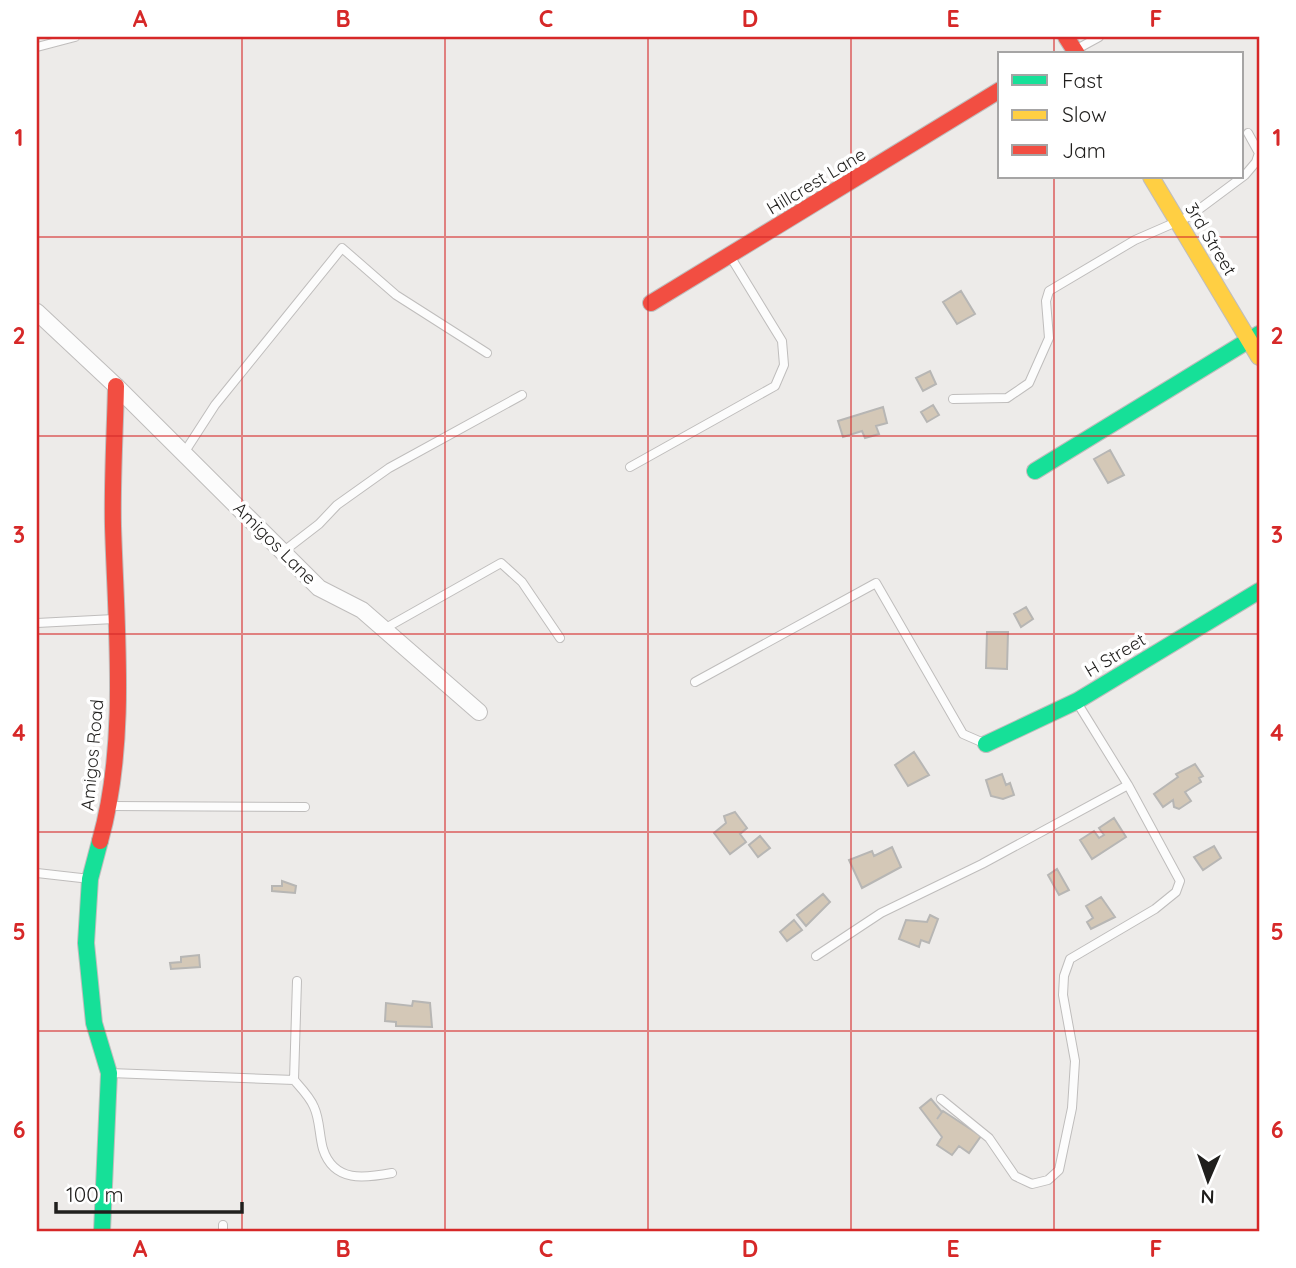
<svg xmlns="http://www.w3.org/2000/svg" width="1296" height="1268" font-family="Quicksand,sans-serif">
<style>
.building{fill:#d4c8b7;stroke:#b7b6b4;stroke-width:2}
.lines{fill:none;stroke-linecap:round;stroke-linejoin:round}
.lane-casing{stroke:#bfbdbc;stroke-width:10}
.street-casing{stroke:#bfbdbc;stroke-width:18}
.fast-casing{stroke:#bfbdbc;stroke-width:18}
.slow-casing{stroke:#bfbdbc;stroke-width:18}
.jam-casing{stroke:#bfbdbc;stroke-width:18}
.lane{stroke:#fcfcfc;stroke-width:8}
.street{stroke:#fcfcfc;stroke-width:16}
.fast{stroke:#16e098;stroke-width:16}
.slow{stroke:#ffcf43;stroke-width:16}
.jam{stroke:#f24e42;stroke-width:16}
.grid{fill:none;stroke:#d62828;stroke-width:2;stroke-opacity:0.55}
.labels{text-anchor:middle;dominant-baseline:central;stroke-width:7;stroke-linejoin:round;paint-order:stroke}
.street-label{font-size:18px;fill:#201f1d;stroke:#fff}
.neatline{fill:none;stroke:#d62828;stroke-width:2.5}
.grid-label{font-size:23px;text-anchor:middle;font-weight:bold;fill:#d62828}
</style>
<rect width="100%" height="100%" fill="#edebe9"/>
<path class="building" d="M961,291L975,314L957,324L943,302Z
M930,371L936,384L923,391L916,378Z
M933,405L939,415L927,422L921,412Z
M883,407L887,423L876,426L879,434L865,438L862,431L843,437L838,421Z
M1110,450L1124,475L1108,483L1094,459Z
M1026,607L1033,619L1021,627L1014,614Z
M987,632H1008L1007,669L986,668Z
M914,752L929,775L908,786L895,765Z
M1195,764L1203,776L1199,778L1201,782L1185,792L1191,801L1179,809L1174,807L1173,800L1163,807L1154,794L1178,777L1176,774Z
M1002,774L1006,785L1010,783L1014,795L1003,799L991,796L986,780Z
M735,812L747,828L740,834L746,842L730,854L714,833L726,823L724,816Z
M1114,818L1126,837L1092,859L1080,840L1094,831L1099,838L1104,835L1099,828Z
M760,836L770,848L758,857L749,845Z
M1214,846L1221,858L1203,870L1194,857Z
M892,847L901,867L862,888L849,860L872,851L874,856Z
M1057,869L1069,890L1059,895L1048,875Z
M282,881L296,886L295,893L272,891V886H282Z
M823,894L830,902L806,926L797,915Z
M1101,897L1115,917L1091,929L1087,922L1093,918L1086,906Z
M930,915L938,919L929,943L921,940L919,947L899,939L906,920L927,922Z
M794,920L802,930L787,941L780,932Z
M199,955L200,967L171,969L170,963L181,962V957Z
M413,1001L430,1003L432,1027L396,1026V1022L385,1021L386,1003L412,1006Z
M931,1099L942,1112L937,1119L943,1111L981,1136L969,1153L959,1146L952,1155L937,1145L942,1137L920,1108Z"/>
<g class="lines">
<g class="lane-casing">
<path id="lane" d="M37,47L75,37
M1077,49L1099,37
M953,399L1007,398L1029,383L1049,338L1046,301L1049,291L1135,240L1190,216L1245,175L1256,162L1259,153L1248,133
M184,453L215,405L342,248L396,295L487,353
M630,467L775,386L784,365L782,341L730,256
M284,551L319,524L337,505L389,468L522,395
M37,623L114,619
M384,629L501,563L522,582L560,638
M695,682L876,583L963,734L986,744
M110,806L305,807
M37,873L90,879
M816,956L881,913L982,864L1128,785
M110,1073L294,1080L297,981
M294,1080C301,1088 310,1097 314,1107C320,1120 319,1135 323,1149C334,1183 365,1178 392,1173
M941,1099L989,1138L1015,1176L1032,1184L1048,1180L1059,1170L1072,1108L1075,1061L1063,995L1064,976L1070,959L1155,909L1176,892L1180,881L1128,785L1078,704
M223,1231V1225"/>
</g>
<g class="street-casing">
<path id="street" d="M37,312L116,386L319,588L362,610L479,712"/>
</g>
<g class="fast-casing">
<path id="fast" d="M1035,471L1259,334
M986,744L1077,701L1259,591
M100,841L90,879L86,943L94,1023L109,1073L102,1231"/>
</g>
<g class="slow-casing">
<path id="slow" d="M1151,177L1259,357"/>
</g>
<g class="jam-casing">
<path id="jam" d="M1066,37L1077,54
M651,303L1000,90
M100,841C128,742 116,628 113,526C112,479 115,432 116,386"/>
</g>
<use href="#lane" class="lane"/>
<use href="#street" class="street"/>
<use href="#fast" class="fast"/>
<use href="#slow" class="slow"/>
<use href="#jam" class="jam"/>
</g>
<path class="grid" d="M242,37V1231M445,37V1231M648,37V1231M851,37V1231M1054,37V54M1054,177V1231M37,237H1259M37,436H1259M37,634H1259M37,832H1259M37,1031H1259"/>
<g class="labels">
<g class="street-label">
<text transform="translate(816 181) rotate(-31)">Hillcrest Lane</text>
<text transform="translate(1211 239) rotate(59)">3rd Street</text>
<text transform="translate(275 543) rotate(45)">Amigos Lane</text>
<text transform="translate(1115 655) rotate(-31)">H Street</text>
<text transform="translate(92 755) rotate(-85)">Amigos Road</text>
</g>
</g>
<rect width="1296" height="1268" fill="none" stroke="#ffffff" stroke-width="77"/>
<rect x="998" y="52" width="245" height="126" fill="#ffffff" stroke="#a6a5a5" stroke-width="2"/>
<rect x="1012" y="75" width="35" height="10" fill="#16e098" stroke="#a6a5a5" stroke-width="2"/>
<text x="1062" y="88" font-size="21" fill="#201f1d">Fast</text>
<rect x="1012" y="110" width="35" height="10" fill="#ffcf43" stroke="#a6a5a5" stroke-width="2"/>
<text x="1062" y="122" font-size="21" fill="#201f1d">Slow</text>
<rect x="1012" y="145" width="35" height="10" fill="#f24e42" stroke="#a6a5a5" stroke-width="2"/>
<text x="1062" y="158" font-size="21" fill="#201f1d">Jam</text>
<g transform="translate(1208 1180) rotate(182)" stroke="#ffffff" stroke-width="5" paint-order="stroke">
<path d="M0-5L12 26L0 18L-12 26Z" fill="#201f1d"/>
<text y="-10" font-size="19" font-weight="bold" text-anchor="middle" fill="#201f1d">N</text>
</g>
<path d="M56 1202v10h186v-10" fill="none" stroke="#201f1d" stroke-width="3.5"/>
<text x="66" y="1202" font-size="21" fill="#201f1d" stroke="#ffffff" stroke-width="5" paint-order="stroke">100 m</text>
<rect x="38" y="38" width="1220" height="1192" class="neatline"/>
<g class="grid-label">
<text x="140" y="27">A</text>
<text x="343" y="27">B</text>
<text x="546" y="27">C</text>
<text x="750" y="27">D</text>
<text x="953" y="27">E</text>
<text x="1156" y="27">F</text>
<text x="19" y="146">1</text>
<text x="1277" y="146">1</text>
<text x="19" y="344">2</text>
<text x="1277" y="344">2</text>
<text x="19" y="543">3</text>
<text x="1277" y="543">3</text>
<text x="19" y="741">4</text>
<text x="1277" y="741">4</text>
<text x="19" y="940">5</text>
<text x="1277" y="940">5</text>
<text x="19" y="1138">6</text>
<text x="1277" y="1138">6</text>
<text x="140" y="1257">A</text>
<text x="343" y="1257">B</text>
<text x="546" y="1257">C</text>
<text x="750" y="1257">D</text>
<text x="953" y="1257">E</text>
<text x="1156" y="1257">F</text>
</g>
</svg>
